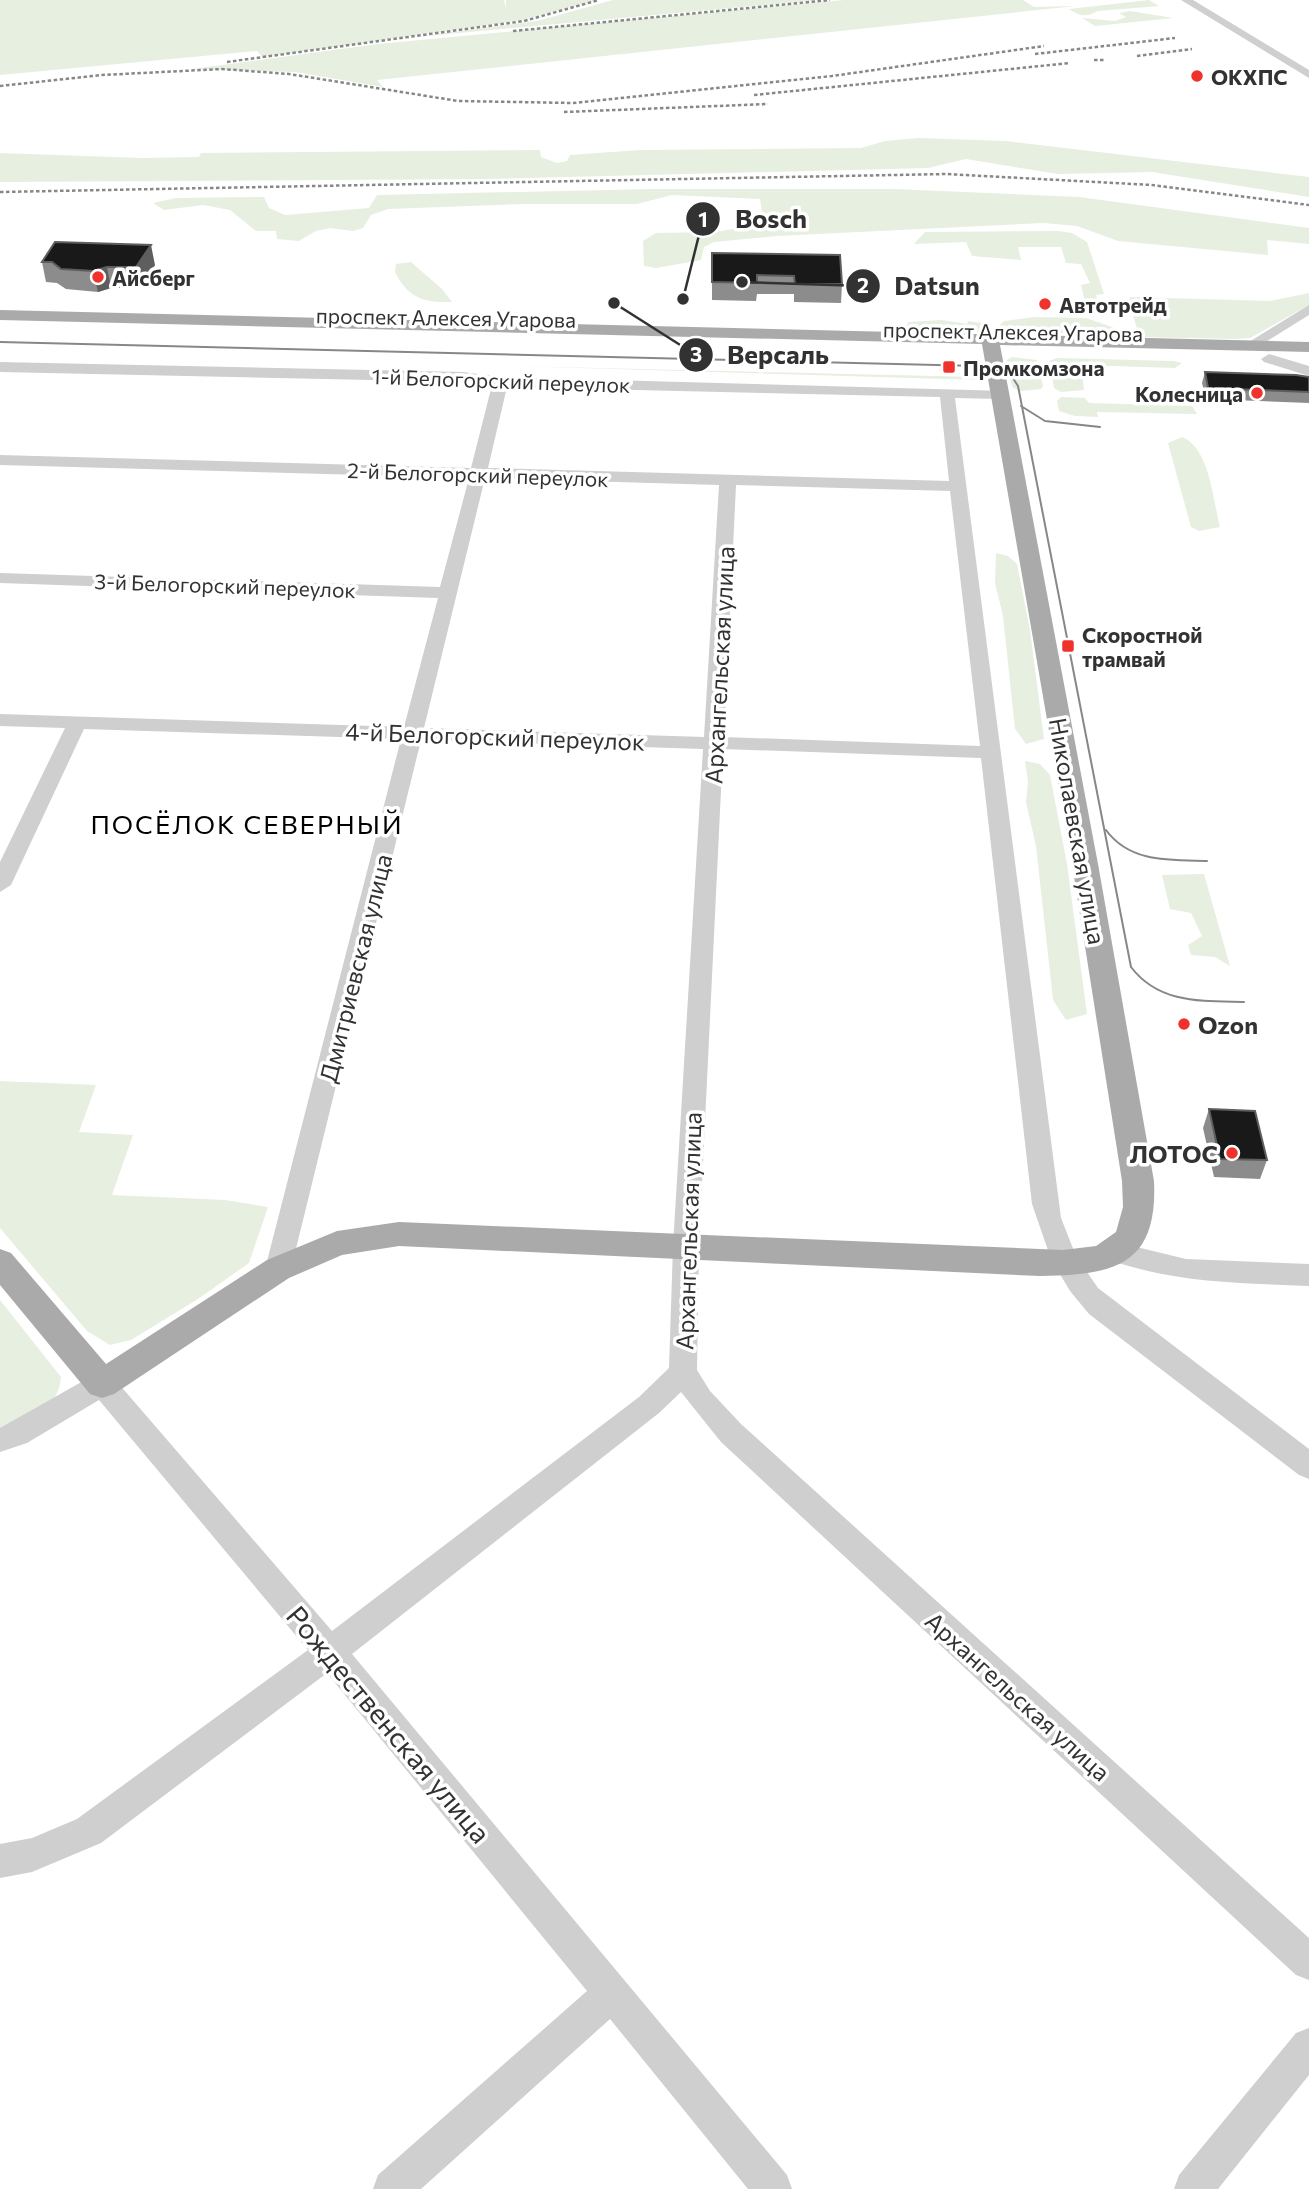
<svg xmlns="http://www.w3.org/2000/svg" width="1309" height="2189" font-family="Commissioner,sans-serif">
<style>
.green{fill:#e7efe0}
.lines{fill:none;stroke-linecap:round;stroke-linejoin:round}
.minor{fill:#cfcfcf;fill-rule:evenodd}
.major{fill:#aaa;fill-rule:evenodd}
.tram{stroke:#878787;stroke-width:2}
.rail{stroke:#878787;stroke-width:2.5;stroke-dasharray:3.5 2.5;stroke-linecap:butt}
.wall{fill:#8c8c8c}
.shaded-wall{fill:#5e5e5e}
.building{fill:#191919;stroke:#5e5e5e;stroke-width:2}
.poi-dot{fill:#f0322d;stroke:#fff;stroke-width:2.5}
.labels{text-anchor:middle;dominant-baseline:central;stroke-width:7;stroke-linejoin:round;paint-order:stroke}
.far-poi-label{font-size:21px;font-weight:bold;fill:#323232;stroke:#fff;text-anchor:start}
.far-street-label{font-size:21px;fill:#323232;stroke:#fff}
.street-label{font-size:24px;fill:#323232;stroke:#fff}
.poi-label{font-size:24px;font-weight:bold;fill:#323232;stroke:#fff;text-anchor:start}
.neighbourhood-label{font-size:26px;letter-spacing:2px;fill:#000;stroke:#fff}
.near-street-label{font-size:28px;fill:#323232;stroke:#fff}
.leader{fill:none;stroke:#323232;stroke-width:2.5}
.callout-dot{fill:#323232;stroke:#fff;stroke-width:2.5}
.mark-label{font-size:21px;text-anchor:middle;font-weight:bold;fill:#fff}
.callout-label{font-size:26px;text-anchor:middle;font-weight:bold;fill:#323232;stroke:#fff;stroke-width:7;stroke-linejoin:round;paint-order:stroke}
</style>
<rect width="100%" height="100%" fill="#fff"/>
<path class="green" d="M0,0H504L506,8V0H597L522,20L262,57L257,51L0,75Z
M613,0H818L416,37L537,21Z
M844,0H1023L1034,7L1076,6L377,80L383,87L295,72L192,69L378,44Z
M1149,0L1159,6L1098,11C1086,17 1081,17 1069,9Z
M1130,11L1173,18L1095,26L1082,18L1115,21L1126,17L1119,13Z
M918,138L1005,141L1309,177V197L1152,172L1058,174L966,159L928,168L486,179L0,182V153L142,158L199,157L201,153L540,150L541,157L557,163L567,161L570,155L640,150L861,148L885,141Z
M651,189H894L1079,197L1309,228V244L1267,240L1268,255L1118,241L1077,226L1044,223L777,236L714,242L704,247L701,260L656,268L644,266L643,241L656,233L714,232L764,224L760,199L672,195L637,204H522L388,209L371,215L363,228L353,231L330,228L316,231L299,241L277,239L276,231H256L230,210L203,205L164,210L153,203L176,198L264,197L269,208L285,215L369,208L377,195Z
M1059,231L1072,233L1087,242L1104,294L1096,295L1103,317L1087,310L1081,285L1090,283L1081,264L1066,263L1061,247H1018L1021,260L972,256L966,242L914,244L925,232Z
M411,262L442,289L452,302C424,303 408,298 395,272L396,264Z
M1309,293V305L1250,338L1235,339L1140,337L1134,334L1138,332L1129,302L1130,297L1270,301Z
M1034,317L1086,318L1115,328V333H1005L994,330L1004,321Z
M942,320L967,324L968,321L981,323V330L976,333H919L906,327L908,322Z
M1012,357L1037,360L1043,386L1041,389L1020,391L1012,387L1007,360Z
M1057,358L1174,361L1182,363L1175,368L1081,365L1084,390L1061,392L1054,388L1049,361Z
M514,366L978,377L983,378L979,380Z
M1061,397L1085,398L1089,403L1192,406L1197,414L1097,412L1098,417L1075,416L1059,411L1057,401Z
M1182,437C1210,448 1213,501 1220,527L1199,531L1191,527L1168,443Z
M996,553L1008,556L1017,564L1030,630L1044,739L1026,744L1015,729L1003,616L995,583Z
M1025,761L1040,764L1050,775L1067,864L1087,1014L1066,1020L1053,1000L1036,846L1026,802L1028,782Z
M1204,874L1230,966L1215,957L1191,955L1188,945L1202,936L1191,913L1170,909L1162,875Z
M0,1081L96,1085L79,1132L133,1135L112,1195L225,1200L268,1207L249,1263L198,1299L131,1340L110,1345L87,1331L0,1228Z
M0,1300L61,1377C58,1412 29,1416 0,1429Z"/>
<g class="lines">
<path class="minor" d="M1181,0H1193L1309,70V78Z
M1309,305V315L1256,348H1246L1244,345Z
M1269,354L1309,366V376L1264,362L1261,359Z
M0,362L463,372L501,377L1006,391V397L1001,399L955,398L1061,1218L1076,1256L1098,1288L1309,1449V1479L1299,1475L1089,1314L1070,1291L1051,1259L1032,1204L981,758L723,749L699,1246L697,1370L710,1391L741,1424L1309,1938V1980L1296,1975L721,1442L681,1392L659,1413L352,1654L787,2175L792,2189H748L610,2019L421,2189H373L378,2175L587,1991L327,1673L101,1843L32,1872L0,1878V1844L32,1838L77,1819L308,1650L99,1400L27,1443L0,1452V1428L92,1376L102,1372L112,1376L332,1631L639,1397L669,1368L673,1246L703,749L421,740L291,1269L287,1276L278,1280L269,1276L265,1269L401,739L84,729L11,885L0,892V862L65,728L0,726V714L404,727L438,598L0,583V573L440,587L469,478L0,465V455L471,468L492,385L463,382L0,372ZM507,387L940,397L949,481L488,468ZM485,478L719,485L704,737L424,728ZM736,485L950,491L980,746L724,737Z
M1116,1242L1186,1259L1309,1264V1286C1239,1283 1173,1283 1107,1259L1103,1252L1107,1245Z
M1309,2028V2075L1218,2189H1174L1179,2175L1296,2033Z"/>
<path class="major" d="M0,310L1309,342V352L1000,345L1098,864L1154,1181C1158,1266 1114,1275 1040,1276L399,1246L342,1255L289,1278L114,1394L102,1398L90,1394L0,1285V1249L11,1253L106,1364L267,1260L337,1231L399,1222L1063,1250L1096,1246L1116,1232L1123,1207L1122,1181L1072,864L982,344L0,320Z"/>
<path class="tram" d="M0,342L978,366L1011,375L1018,386L1131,967C1159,1004 1202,1001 1244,1002
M1021,406L1045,421L1100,427
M1106,830C1130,863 1170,860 1207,861"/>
<path class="rail" d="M513,31L830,0
M1035,54L1175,38
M1137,56L1192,49
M1094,60H1104
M227,62L524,21L599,0
M0,86L102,75L222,69L289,74L458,101L573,103L832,76L1044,46
M754,95L1070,63
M564,112L768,104
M0,192L946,174L1152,185L1309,205"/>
</g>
<path class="wall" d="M712,253L842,284L841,303L794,302V294H757L756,301L712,300Z
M42,262L155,265L140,288H111L98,292L66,289L57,283L46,282Z
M1205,372L1309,377V403L1206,399L1202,383Z
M1209,1109L1267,1160L1260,1179L1214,1177L1203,1128Z"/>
<path class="shaded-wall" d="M151,245L155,265L140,288L136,267Z
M107,267L111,288L98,292L93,271Z"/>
<path class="building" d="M55,242L151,245L136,267H107L93,271L61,269L52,262H42Z
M712,253L840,255L842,284H795L794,276L757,275V283L712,282Z
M1205,372L1296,375L1309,377V392L1208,388Z
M1209,1109L1255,1111L1267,1160L1220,1159Z"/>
<g class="poi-dot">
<circle cx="1197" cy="76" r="7"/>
<circle cx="98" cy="277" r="7"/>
<circle cx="1045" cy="304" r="7"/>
<rect x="942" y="360" width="14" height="14" rx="3.5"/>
<circle cx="1257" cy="393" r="7"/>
<rect x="1061" y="639" width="14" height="14" rx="3.5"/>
<circle cx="1184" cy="1024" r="7"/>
<circle cx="1232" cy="1153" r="7"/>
</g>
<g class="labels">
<g class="far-poi-label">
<text x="1211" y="76">ОКХПС</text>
<text x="112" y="277">Айсберг</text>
<text x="1059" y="304">Автотрейд</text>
<text x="963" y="367">Промкомзона</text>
<text x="1243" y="393" text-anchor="end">Колесница</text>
<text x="1082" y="634">Скоростной<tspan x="1082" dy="24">трамвай</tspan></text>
</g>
<g class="far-street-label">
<text transform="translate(446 317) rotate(1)">проспект Алексея Угарова</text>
<text transform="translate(1013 331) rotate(1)">проспект Алексея Угарова</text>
<text transform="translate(501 380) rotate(2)">1-й Белогорский переулок</text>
<text transform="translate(478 474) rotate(2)">2-й Белогорский переулок</text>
<text transform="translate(225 585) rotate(2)">3-й Белогорский переулок</text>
</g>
<g class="street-label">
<text transform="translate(719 665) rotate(-87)">Архангельская улица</text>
<text transform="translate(495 736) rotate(2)">4-й Белогорский переулок</text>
<text transform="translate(1078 831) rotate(80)">Николаевская улица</text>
<text transform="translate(355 968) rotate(-76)">Дмитриевская улица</text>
<text transform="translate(688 1231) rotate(-88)">Архангельская улица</text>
<text transform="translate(1018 1696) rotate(42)">Архангельская улица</text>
</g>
<g class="poi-label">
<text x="1198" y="1024">Ozon</text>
<text x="1218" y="1153" text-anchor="end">ЛОТОС</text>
</g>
<g class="neighbourhood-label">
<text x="247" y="823">ПОСЁЛОК СЕВЕРНЫЙ</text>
</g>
<g class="near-street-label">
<text transform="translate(389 1724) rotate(50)">Рождественская улица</text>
</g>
</g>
<path class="leader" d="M683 299L703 219M742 282L863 286M614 303L696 355"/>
<g class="callout-dot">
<circle cx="683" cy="299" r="7"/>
<circle cx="742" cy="282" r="7"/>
<circle cx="614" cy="303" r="7"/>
<circle cx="703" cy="219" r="18"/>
<circle cx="863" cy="286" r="18"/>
<circle cx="696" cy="355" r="18"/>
</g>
<g class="mark-label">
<text x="703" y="227">1</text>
<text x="863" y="293">2</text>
<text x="696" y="362">3</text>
</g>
<g class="callout-label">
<text x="771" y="228">Bosch</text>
<text x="937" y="295">Datsun</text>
<text x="778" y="364">Версаль</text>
</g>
</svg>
